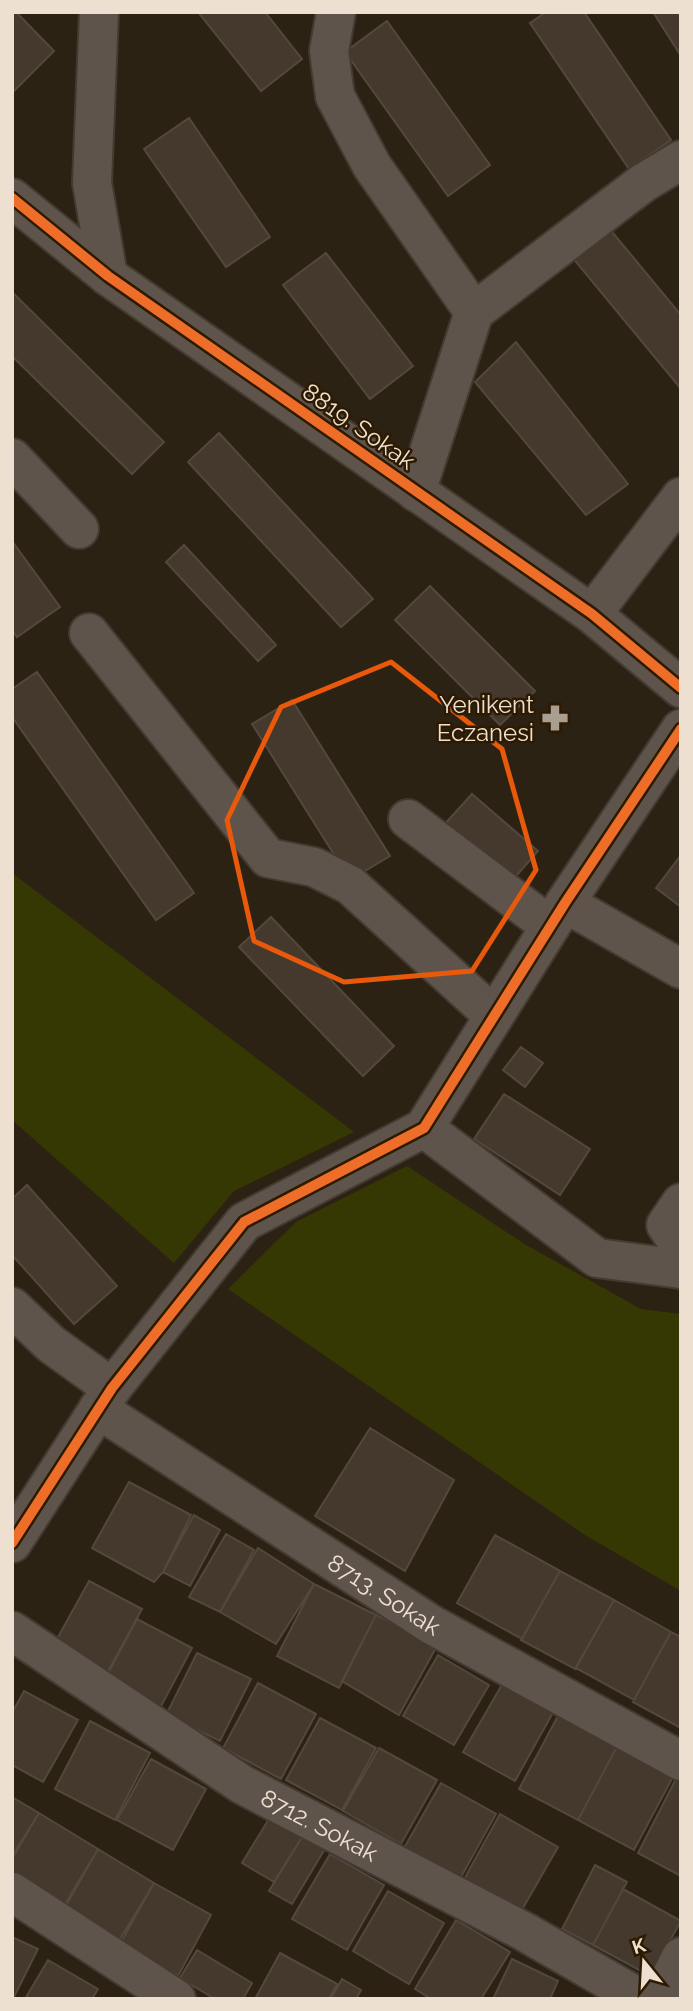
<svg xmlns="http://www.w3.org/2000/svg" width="693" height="2011" font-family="Raleway,sans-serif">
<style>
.green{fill:#363803}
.building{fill:#44392c;stroke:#52483d;stroke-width:2}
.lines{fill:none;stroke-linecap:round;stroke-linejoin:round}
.minor-casing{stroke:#433b31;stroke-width:42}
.minor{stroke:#5e544b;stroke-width:38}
.cycleway-casing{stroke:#2d1a01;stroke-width:15}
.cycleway{stroke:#ee6e29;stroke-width:10}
.marked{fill:none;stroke:#e8590c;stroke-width:5;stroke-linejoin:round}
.labels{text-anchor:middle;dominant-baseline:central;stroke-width:5;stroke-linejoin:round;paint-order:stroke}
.street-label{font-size:24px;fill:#ede0d1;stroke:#2d1a01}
.poi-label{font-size:24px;fill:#ede0d1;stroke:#2d1a01;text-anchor:end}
</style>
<rect width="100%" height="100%" fill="#2c2214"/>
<path class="green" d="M12,873L354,1132L234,1191L174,1263L12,1120Z
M407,1166L526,1245L641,1309L681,1314V1591L585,1535L228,1289L296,1222Z"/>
<path class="building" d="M12,12H16L54,51L12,93Z
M198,12H265L302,59L261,91Z
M546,12H584L671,140L629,169L530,23Z
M653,12H681V56Z
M387,21L490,165L448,196L345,52Z
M189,118L270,237L226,267L144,149Z
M603,221L681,315V389L567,251Z
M326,253L413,366L370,399L283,285Z
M12,292L164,442L132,474L12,356Z
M516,342L628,484L586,515L475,382Z
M219,433L373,599L341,627L188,462Z
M12,541L60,607L17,637L12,630Z
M184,545L276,645L258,661L166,562Z
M430,586L535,691L500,725L395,620Z
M37,672L194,893L156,920L12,717V689Z
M292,700L390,856L350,880L252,724Z
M472,794L538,851L509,884L443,826Z
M681,855V907L656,888Z
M271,917L394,1046L363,1076L239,947Z
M521,1047L543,1063L525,1087L503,1070Z
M504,1094L590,1149L560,1195L474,1139Z
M27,1185L117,1286L74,1324L12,1255V1199Z
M370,1428L454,1480L405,1571L315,1516Z
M129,1482L191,1515L163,1572L154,1582L92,1548Z
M194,1515L220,1530L190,1586L163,1572Z
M226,1534L254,1550L220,1612L189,1597Z
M495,1535L560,1571L522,1639L457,1603Z
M258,1548L314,1584L276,1644L220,1612Z
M560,1571L614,1600L575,1669L521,1640Z
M89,1581L142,1609L106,1675L53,1646Z
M314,1584L376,1615L339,1688L277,1656Z
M614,1600L671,1632L634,1700L576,1668Z
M376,1615L438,1644L399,1715L342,1681Z
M137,1619L192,1648L159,1710L104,1681Z
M671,1632L681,1637V1728L633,1702Z
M197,1653L251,1679L220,1741L166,1715Z
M438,1655L489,1685L454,1745L403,1716Z
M504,1681L555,1709L515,1781L463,1752Z
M258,1683L316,1714L281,1779L223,1748Z
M24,1691L78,1720L43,1782L12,1765V1713Z
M560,1712L619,1743L578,1820L519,1789Z
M320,1718L376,1748L342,1810L286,1780Z
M90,1721L150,1753L115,1820L55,1789Z
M619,1743L675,1773L634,1850L578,1820Z
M379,1748L437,1780L401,1844L343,1811Z
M151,1759L206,1789L173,1850L117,1820Z
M678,1775L681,1777V1876L638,1853Z
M441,1783L496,1814L460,1879L404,1848Z
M12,1797L39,1813L12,1856Z
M39,1813L98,1849L62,1909L12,1881V1859Z
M272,1814L304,1834L274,1882L242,1863Z
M500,1814L558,1847L519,1915L462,1883Z
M304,1834L326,1847L292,1904L269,1891Z
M98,1849L154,1883L117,1944L62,1913Z
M330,1854L384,1885L347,1950L292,1919Z
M595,1865L627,1882L593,1945L562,1929Z
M154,1883L211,1915L178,1976L120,1944Z
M623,1889L681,1921L650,1976L593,1945Z
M388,1891L444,1923L409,1984L353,1951Z
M456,1920L510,1952L481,1999H431L415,1989Z
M12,1937L38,1949L13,1999H12Z
M197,1950L252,1983L243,1999H215L180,1978Z
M280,1953L337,1984L329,1999H255Z
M512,1959L558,1981L550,1999H493Z
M48,1960L98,1989L92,1999H25Z
M342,1979L361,1990L356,1999H331Z"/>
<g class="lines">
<g class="minor-casing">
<g id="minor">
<path d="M99,12L92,183L108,276"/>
<path d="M336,12L329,51L335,96L372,166L474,312"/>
<path d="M12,198L108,276L592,614L681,688"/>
<path d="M12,458L79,529"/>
<path d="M416,492L474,312L643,183L681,160"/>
<path d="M592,614L681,497"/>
<path d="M89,633L268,858L314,867L350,885L494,1016"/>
<path d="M408,819L550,926"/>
<path d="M565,903L681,969"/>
<path d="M424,1128L597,1258L681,1269"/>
<path d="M681,1203L666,1225L681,1247"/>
<path d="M12,1307L51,1344L112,1388"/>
<path id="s1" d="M98,1409L432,1625L681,1761"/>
<path d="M12,1543L112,1388L244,1222L424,1128L565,903L681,729"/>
<path id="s2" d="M12,1631L243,1785L525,1932L641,1999"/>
<path d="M12,1892L176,1999"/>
<path d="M660,1999L681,1957"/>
</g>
</g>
<use href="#minor" class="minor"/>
<g class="cycleway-casing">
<path id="cycleway" d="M12,198L108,276L592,614L681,688
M12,1543L112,1388L244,1222L424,1128L565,903L681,729"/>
</g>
<use href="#cycleway" class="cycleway"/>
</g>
<path class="marked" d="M391,662L502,749L536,870L472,971L344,982L254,941L227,820L281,707Z"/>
<defs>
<g id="pharmacy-bare" transform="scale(2.1)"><path d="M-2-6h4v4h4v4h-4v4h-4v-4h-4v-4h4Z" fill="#a99e8f" stroke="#2d1a01" stroke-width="2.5" paint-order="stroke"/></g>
</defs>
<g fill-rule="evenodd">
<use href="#pharmacy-bare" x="555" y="718"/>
</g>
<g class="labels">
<g class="street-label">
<text transform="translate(359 426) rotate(35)">8819. Sokak</text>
<text stroke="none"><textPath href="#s1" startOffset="341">8713. Sokak</textPath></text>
<text stroke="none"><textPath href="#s2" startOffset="364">8712. Sokak</textPath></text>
</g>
<g class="poi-label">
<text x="534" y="704">Yenikent<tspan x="534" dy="28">Eczanesi</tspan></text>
</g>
</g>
<rect width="693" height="2011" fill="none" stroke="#ede0d1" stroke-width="28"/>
<g transform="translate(644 1962) rotate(342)" stroke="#2d1a01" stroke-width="5" paint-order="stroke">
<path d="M0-5L12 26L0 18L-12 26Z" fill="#ede0d1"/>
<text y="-10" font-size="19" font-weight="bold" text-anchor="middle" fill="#ede0d1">K</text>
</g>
</svg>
